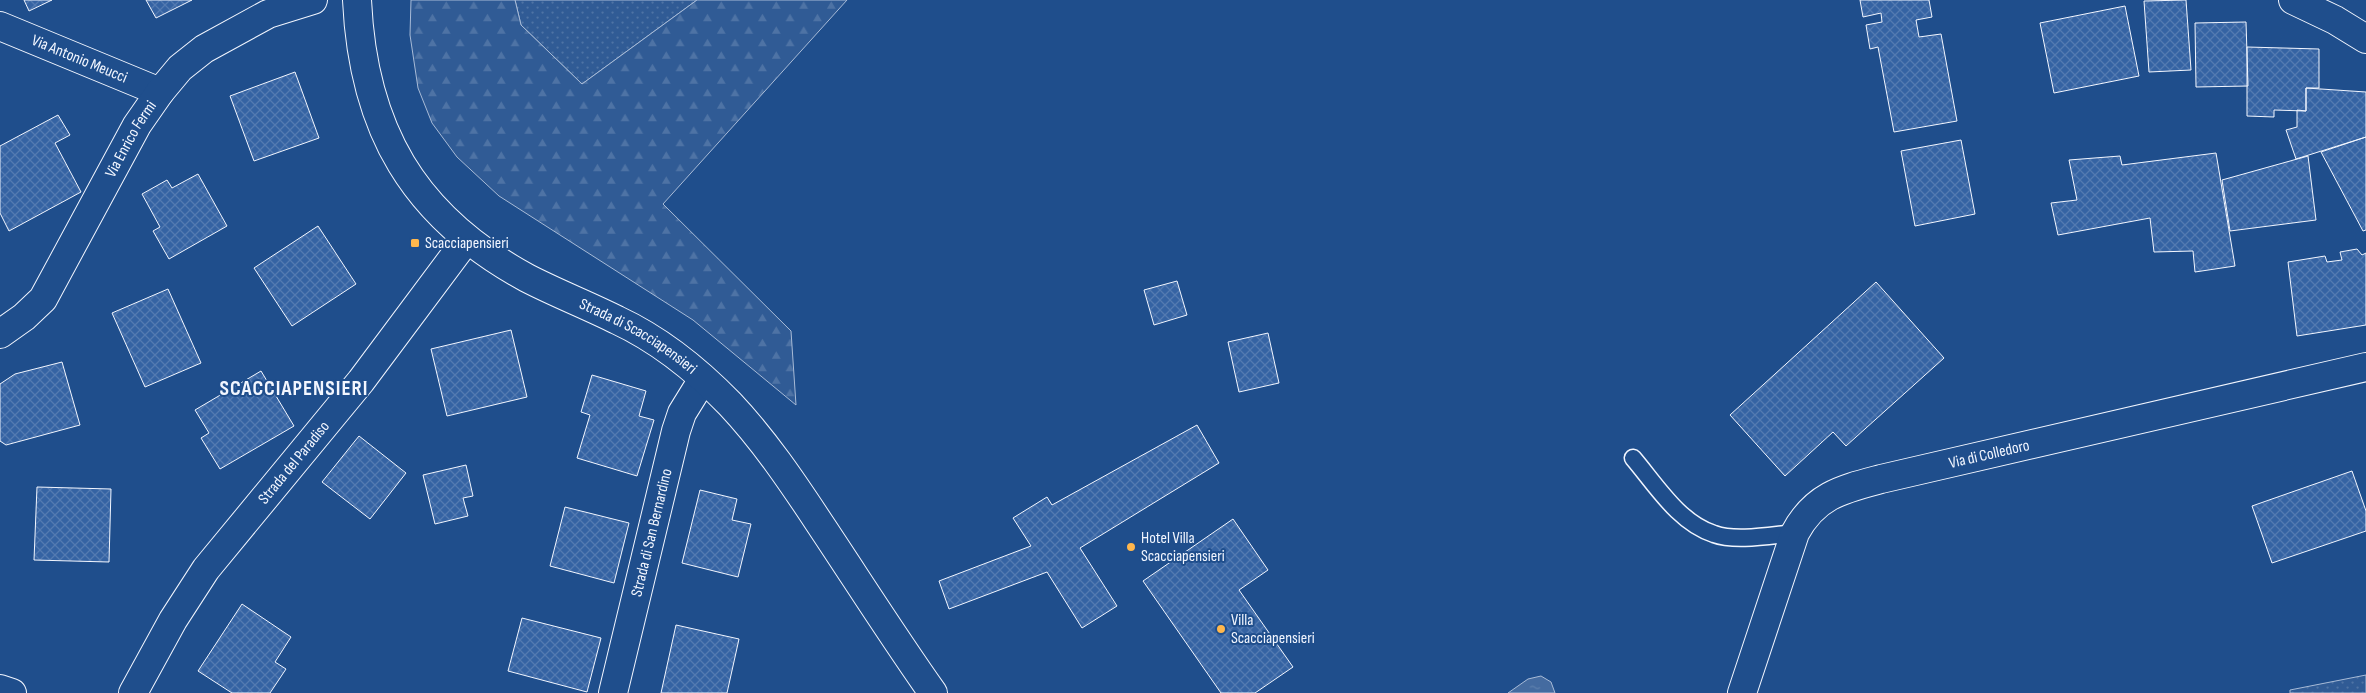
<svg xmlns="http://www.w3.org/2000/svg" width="2366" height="693" font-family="'Sofia Sans Condensed',sans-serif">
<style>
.grass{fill:url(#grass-dots);stroke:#a8bbd7}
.forest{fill:url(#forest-firs);stroke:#a8bbd7}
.water{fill:url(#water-ripples);stroke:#a8bbd7}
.building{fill:url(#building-cross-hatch);stroke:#f2f6ff}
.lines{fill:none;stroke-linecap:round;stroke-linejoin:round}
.service-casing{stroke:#f2f6ff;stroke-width:19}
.minor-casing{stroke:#f2f6ff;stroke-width:30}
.tertiary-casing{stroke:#f2f6ff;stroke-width:30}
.service{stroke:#1f4e8c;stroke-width:16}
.minor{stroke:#1f4e8c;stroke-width:28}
.tertiary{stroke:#1f4e8c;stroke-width:28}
.poi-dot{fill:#ffb74d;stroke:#1f4e8c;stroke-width:2}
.labels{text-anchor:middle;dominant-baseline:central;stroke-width:4;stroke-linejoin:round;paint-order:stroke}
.street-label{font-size:16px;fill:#f2f6ff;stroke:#1f4e8c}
.poi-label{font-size:16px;fill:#f2f6ff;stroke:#1f4e8c;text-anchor:start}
.district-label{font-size:21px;font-weight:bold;letter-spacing:1px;fill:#f2f6ff;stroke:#1f4e8c}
</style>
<defs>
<pattern id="grass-dots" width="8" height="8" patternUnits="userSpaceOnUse" patternTransform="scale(1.25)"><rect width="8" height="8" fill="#305b95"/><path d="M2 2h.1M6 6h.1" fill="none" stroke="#4e73a5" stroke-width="1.8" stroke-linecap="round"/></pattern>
<pattern id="forest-firs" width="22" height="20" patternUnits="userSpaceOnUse" patternTransform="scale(1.25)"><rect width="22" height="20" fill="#305b95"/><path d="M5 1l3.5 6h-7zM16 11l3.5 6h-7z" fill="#4e73a5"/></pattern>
<pattern id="water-ripples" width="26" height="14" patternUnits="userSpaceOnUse" patternTransform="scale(1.25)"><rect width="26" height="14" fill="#446ba0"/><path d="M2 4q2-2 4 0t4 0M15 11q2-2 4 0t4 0" fill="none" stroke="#5f81ae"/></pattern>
<pattern id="building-cross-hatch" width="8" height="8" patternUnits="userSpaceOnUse" patternTransform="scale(1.25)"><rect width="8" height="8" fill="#3563a3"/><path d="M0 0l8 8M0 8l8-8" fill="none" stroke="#537ab1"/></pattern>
</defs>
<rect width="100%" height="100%" fill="#1f4e8c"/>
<path class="grass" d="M515,0H697L582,84L521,25Z
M2366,675V693H2290V690Z"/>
<path class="forest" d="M411,0H515L521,25L582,84L697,0H847L663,204L791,331L796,405L693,320L499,196L457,157L432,123L418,88L410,35Z"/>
<path class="water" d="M1541,676L1551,682L1555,693H1508L1528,679Z"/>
<path class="building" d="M24,0H52L29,11Z
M146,0H192L156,18Z
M1860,0H1929L1932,17L1916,20L1919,37L1941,34L1957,121L1894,132L1878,47L1870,49L1866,25L1882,22L1881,13L1863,17Z
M2186,0L2191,70L2149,72L2144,1Z
M2125,6L2139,76L2054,93L2040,23Z
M2246,22L2248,86L2196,87L2195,23Z
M2247,47L2319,49V88H2306V111L2274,110V117L2247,116Z
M295,72L319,138L254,161L230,96Z
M2306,88L2366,92V137L2296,159L2286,130L2297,127V110L2306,111Z
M58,115L70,135L55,143L81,192L9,231L0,213V146Z
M2366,137V230L2363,231L2321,152Z
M1961,140L1975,214L1915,226L1901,151Z
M2216,153L2235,266L2195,272L2193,251L2154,252L2150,218L2058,235L2051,203L2077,200L2069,160L2120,156L2122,165Z
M2308,156L2316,220L2230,231L2222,180Z
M198,174L227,226L169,259L153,231L160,227L142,194L167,180L172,188Z
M318,226L356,284L292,326L254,268Z
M2357,249L2362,255L2366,253V325L2297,336L2288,262L2325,256L2327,262L2342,260L2340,252Z
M1177,281L1187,315L1154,325L1144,290Z
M1876,282L1944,358L1846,446L1833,432L1785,476L1730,415Z
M168,289L201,363L145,387L112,313Z
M511,330L527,397L447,416L431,349Z
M1268,333L1279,383L1239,392L1228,342Z
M62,362L80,425L6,445L0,441V384L15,374Z
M261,371L294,426L220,469L201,438L209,433L195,410Z
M592,375L646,391L639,416L654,420L637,476L577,458L590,415L581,412Z
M1197,425L1219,463L1080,548L1117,606L1082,628L1047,572L949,609L939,581L1031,546L1013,518L1047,497L1052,505Z
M359,436L406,473L370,519L322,482Z
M466,465L473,496L463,498L468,516L435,524L423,475Z
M2352,471L2366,511V531L2272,563L2252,506Z
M37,487L111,489L109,562L34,560Z
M700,490L737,499L732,520L751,524L738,577L682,563Z
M565,507L629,523L614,583L550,566Z
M1233,519L1268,570L1239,590L1293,667L1255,693H1221L1143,581Z
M242,604L291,637L275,662L286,669L270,693H232L198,671Z
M522,618L601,638L587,692L508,671Z
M676,625L739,639L727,693H661Z"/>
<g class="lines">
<g class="service-casing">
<path id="service" d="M1633,458C1656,485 1679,523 1714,534C1736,542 1772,535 1795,533"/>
</g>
<g class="minor-casing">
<g id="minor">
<path d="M2293,0L2335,20L2366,39"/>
<path id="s1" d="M0,26L160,92"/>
<path id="s2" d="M0,334L24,317L43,299L137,125L160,92L180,68L204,49L268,14L313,0"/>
<path d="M0,689L12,693"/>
<path id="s3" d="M133,693L173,620L206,569L361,381L467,239"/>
<path id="s4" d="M613,693L676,431L682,413L703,379"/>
<path id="s5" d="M1742,693L1795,533C1815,495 1843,489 1881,479L2366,367"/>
</g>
</g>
<g class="tertiary-casing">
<g id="tertiary">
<path id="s6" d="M357,0C363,129 413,216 527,278C556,293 587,305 617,320C660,340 697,370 730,404C764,440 793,483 820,524C858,581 894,638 933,693"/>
</g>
</g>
<use href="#service" class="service"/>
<use href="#minor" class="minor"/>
<use href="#tertiary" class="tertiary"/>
</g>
<g class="poi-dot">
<rect x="410" y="238" width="10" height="10" rx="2.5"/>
<circle cx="1131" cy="547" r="5"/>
<circle cx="1221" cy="629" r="5"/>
</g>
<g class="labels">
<g class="street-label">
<text stroke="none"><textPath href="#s1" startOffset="86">Via Antonio Meucci</textPath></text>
<text stroke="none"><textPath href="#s2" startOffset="238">Via Enrico Fermi</textPath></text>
<text stroke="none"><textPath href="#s6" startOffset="469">Strada di Scacciapensieri</textPath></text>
<text stroke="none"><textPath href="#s5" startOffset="385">Via di Colledoro</textPath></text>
<text stroke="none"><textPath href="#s3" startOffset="282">Strada del Paradiso</textPath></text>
<text stroke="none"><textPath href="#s4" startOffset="165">Strada di San Bernardino</textPath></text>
</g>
<g class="poi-label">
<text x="425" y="243">Scacciapensieri</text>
<text x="1141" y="538">Hotel Villa<tspan x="1141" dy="18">Scacciapensieri</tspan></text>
<text x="1231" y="620">Villa<tspan x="1231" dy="18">Scacciapensieri</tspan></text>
</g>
<g class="district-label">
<text x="294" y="388">SCACCIAPENSIERI</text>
</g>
</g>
</svg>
